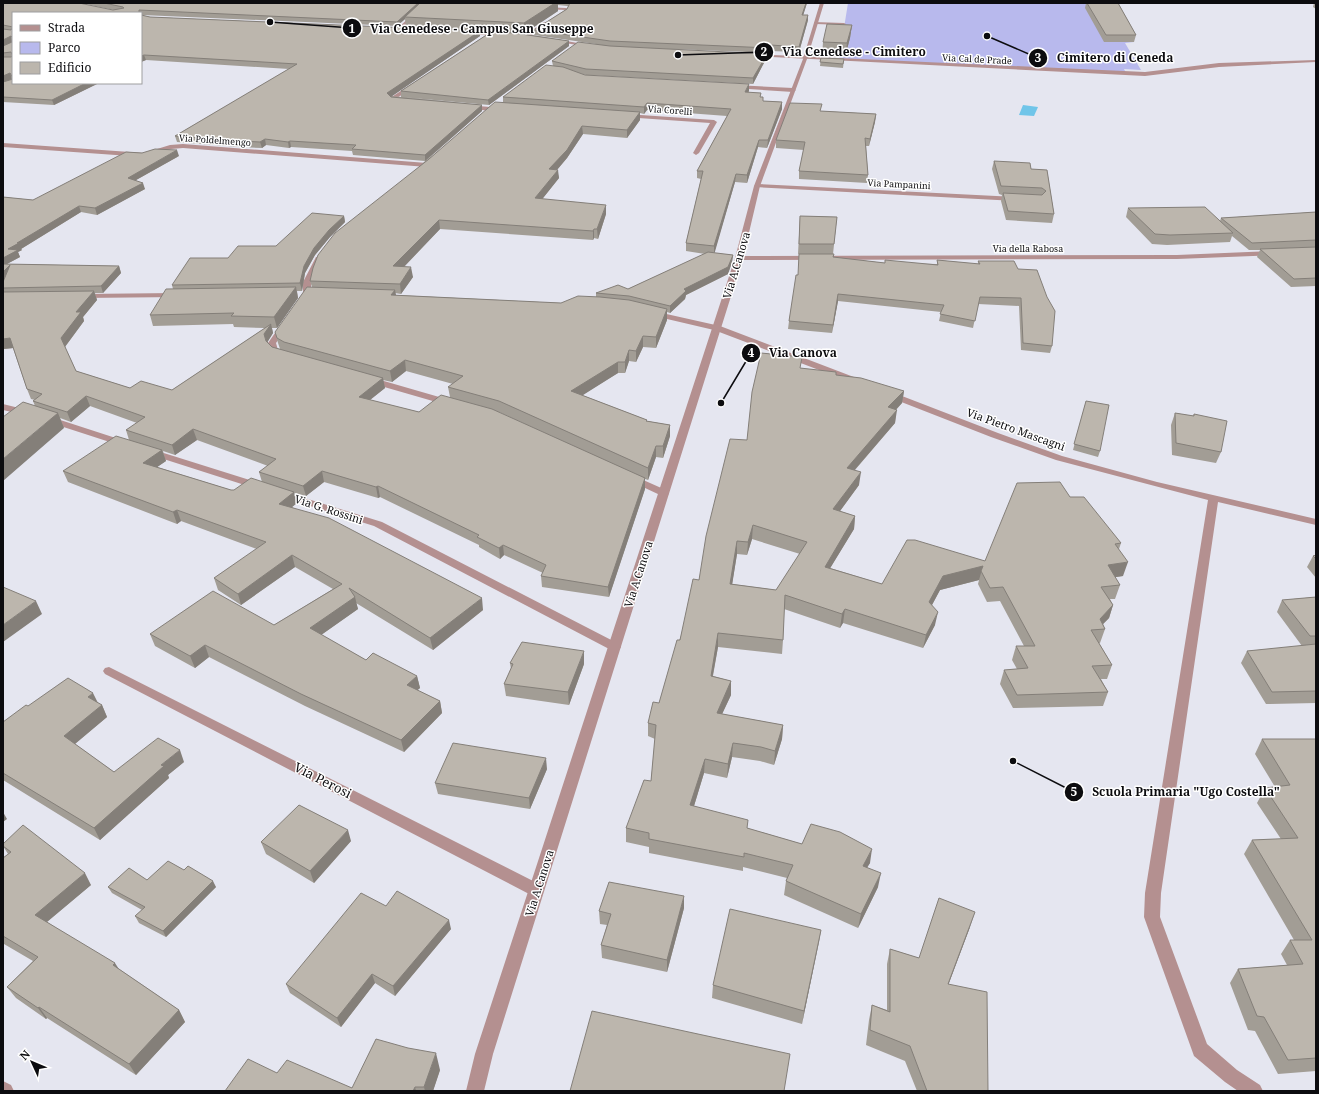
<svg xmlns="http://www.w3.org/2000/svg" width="1319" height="1094" font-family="'Noto Serif',serif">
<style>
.green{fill:#b8b9ed}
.water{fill:#70c5e9}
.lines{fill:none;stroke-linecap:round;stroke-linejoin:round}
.service{fill:#b49090;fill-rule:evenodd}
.minor{fill:#b49090;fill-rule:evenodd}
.tertiary{fill:#b49090;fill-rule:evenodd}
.wall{fill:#a29d95;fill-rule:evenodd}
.shaded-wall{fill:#847f79}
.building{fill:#bcb6ad;stroke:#847f79;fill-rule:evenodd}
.labels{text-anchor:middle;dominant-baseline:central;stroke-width:3;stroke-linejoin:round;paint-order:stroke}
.far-street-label{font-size:9px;fill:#0c0c0f;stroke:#fff}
.street-label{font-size:11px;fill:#0c0c0f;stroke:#fff}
.near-street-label{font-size:13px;fill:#0c0c0f;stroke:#fff}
.leader{fill:none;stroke:#0c0c0f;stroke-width:1.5}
.callout-dot{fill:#0c0c0f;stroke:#fff;stroke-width:1.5}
.mark-label{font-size:12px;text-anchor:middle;font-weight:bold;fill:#fff}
.callout-label{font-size:12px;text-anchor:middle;font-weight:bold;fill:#0c0c0f;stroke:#fff;stroke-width:3;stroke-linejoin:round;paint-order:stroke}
</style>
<rect width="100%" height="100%" fill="#e5e6f0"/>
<path class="green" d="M848,3H1104L1130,35L1134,42L1125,43L1141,70L1124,69L1126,73L839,59Z"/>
<path class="water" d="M1023,105L1038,107L1034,116L1019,115Z"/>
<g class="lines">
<path class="service" d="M814,22L844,23L846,24L844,25L816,24Z"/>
<path class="minor" d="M543,7L566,8L568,9L566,10L541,9Z
M414,13L418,14L401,31H397V29Z
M544,22L548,23L529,37H525V35Z
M465,32L502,34L504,35L502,36L463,34Z
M555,39L589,45L591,46L589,47L553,41Z
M750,54L1145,72L1219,63L1316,60V62L1219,67L1145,76L752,56Z
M410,85L415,86L397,98L404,99V101L390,100V98Z
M735,85L793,88L796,90L793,92L733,88V86Z
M467,105L490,107L493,109L490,111L465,108V106Z
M626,114L714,120L717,122L699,153L696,155L693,153L710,123L624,117L623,116Z
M3,143L144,153L170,145L183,144L427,163L430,165L427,167L183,148L171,149L144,157L3,147Z
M757,184L1016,197L1019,199L1016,201L755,187L754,186Z
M1273,251L1277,253L1276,255L1177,259L739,260L735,258L739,256L1177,255Z
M316,257H319L323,259L311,282V294L305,303H299L298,301L303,294V282Z
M176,293H179V297L82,298L78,296L82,294Z
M650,311H653L720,326L859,379L860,381L856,384L853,383L714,330L650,315Z
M282,323H285L289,325L276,343L278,350L287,355L283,358L271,353L268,343Z
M370,377L453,401L455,403L450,406L367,382L366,380L367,378Z
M889,391L998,433L1062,456L1157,482L1316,519V525L1218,502L1161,893L1160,917L1207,1044L1237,1070L1260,1085L1263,1091H1238L1225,1082L1194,1056L1144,917L1145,893L1208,500L1056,460L991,437L886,396L884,394Z
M3,404L31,411L33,413L28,416L3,410Z
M48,416L128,442L130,444L128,446H122L45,421L43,419Z
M151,449L262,484L263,486L262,488H254L148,454L146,452L148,450Z
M632,475L668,491L669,493L668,495H660L628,480L627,478L628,476Z
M282,491L382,522L619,644L621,647L619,650L615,651L611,650L374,526L278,496L277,494L278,492Z
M109,667L541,885L544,890L541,895L536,897L531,895L105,674L103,671L105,668Z
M3,1081L11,1085L14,1091H3Z"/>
<path class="tertiary" d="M820,3H824L807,59L760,186L743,258L493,1054L484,1091H466L475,1054L735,258L754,186L803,59Z"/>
</g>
<path class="wall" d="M3,3L114,10L81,3H807L803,15H808V20L799,52L770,51V53L674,49L766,59L753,84L586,75L579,73L585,75L749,91L748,92L761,97L763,101L782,102V109L767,148L758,147L747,183L735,182L714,253L733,255L732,262L728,274L686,295L685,299L670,313L667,312V320L656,348L643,347L636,362L629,361L625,373H618L582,395L647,420V421L670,425V436L663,458L656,457L648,480L645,479V489L609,597L542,587L541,576L543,573L504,555L500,559L479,547V545L380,497L378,498L324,482L306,496L294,493L297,503L292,507L483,610L433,650L356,603L358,609L321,635L366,660L417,676L420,688L417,690L440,701L442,713L404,752L305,706L209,657L195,668L155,646L150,634L274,625L333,589L295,567L241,605L218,590L214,578L257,549L181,521L177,524L68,482L63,471L129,440L126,430L137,423L90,406L71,422L60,418L64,428L35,406L33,401L35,400L31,399L27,389L13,348L3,349V197L33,200L179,156L136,180L145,189L97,215L81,212L21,249L22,250L18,252L20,257L7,264L119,266L121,273L103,293H95L97,300L83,317L84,321L65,347L76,371L130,388L172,390L265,328L234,327L233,324L153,326L150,315L173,289L172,285L228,258L276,246L344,216L345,222L330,237L315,255L305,273L302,291H297L298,298L277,328H272L273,333L267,342L272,347L280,349L278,343L275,332L312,287L310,281L425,161L353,155L352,151L291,147L289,148L266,145L262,148L240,147L177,142L175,136L289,69L146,60L141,62V13H13V83H99L54,105L3,102ZM558,5L567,6H568L567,9L534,30V35L596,44L552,61L553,66L503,97V102L427,160L482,111V105L391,96L480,36V31L491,32L401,91V97L489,105L569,46V41L518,33H525L558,11ZM142,15L397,26L405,19L406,28L150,17ZM647,110L727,116L697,171V178L701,179L686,243V251L705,254L628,289L596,293V297L561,303L396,295L395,293L401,294L413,277L404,267L440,229L593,240L594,238L598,239L606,214L542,199L559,178L557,170L567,158L583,134L627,138L640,120V113L644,114ZM406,371L453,384L448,387L450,397L419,412L370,400L385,388L383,380L392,382ZM498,412L501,413L596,456ZM197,440L268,466L259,472L262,482L234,490H231L157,467L166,461L163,451L175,455Z
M1086,3H1118L1136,35L1134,42H1104L1085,8Z
M1314,3H1316V9L1313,7Z
M852,25L850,38L845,57L822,56L823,42Z
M821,58L844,59L843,68L820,66Z
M821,111L876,114L875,122L869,146H866L868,175L867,183L799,179V171L804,150L776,148V140Z
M994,161L1031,169L1047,170L1054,214L1052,223L1006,220L1001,201L1002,195L999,194L992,169Z
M1128,208L1220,221L1221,218L1316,212V286L1291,287L1257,257L1260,250H1249L1232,236L1230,242L1167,245L1152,244L1126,217Z
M800,216L837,217L833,254H798Z
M833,257L885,263L937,264V260L978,264V261H1014L1052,346L1050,353L1021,350L1019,306L978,304L973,328L939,321L941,312L838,301L832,333L788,329L789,321L797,275Z
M801,368L904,391L902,403L896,410L895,423L855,470L859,485L840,511L855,516L854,529L830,568L882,584L985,561L1070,497L1121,543L1119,549L1123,576L1115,577L1120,585L1115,599H1110L1113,605L1109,618L1103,624L1105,629L1100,643H1099L1112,665L1107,679H1101L1108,692L1103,706L1013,708L1000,684L1004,670L1017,669L1012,660L1016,646H1024L1000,601L987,602L978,584L979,580L940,590L932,605L935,625L923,648L843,623L840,628L784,609L783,640L782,654L718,647L713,676L731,681V695L722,714L783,725L782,739L774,765L760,761L732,757L727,778L704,773L694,806L747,828L802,844L870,863L867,867L878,887L858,928L784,895L786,881L787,878L743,867V871L649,853V847L626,842V828L651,781L655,739L648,736V723L659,703L699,580L747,440ZM752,539L800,554L776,590L732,584L737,554L747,555Z
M1086,401L1100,451L1098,457L1073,450Z
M1175,413L1193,416L1194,414L1221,452L1216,463L1172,455L1171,425Z
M1316,555V578L1307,567L1313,556Z
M1316,597V703L1266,704L1241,663L1247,651L1302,646L1277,612L1282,600Z
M510,663L584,664L569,705L506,696L504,684L511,669Z
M98,703L102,705L107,717L75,744L114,772L184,762L168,775L169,778L100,840L3,780V722L28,706Z
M1262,739H1316V1071L1278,1074L1255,1031L1248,1030L1230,983L1238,969L1287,965L1281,954L1290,940H1294L1244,854L1252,840L1281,839L1257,803L1265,788L1275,787L1255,754Z
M547,769L530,809L438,794L435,783Z
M351,841L314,883L266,854L261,842Z
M3,844L91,885L47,922L119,969L179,1010L185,1022L136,1075L47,1018L46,1019L16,998L7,987L33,961L4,944L3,945V858L8,854L3,846Z
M184,870L216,887L166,937L139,923L135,916L142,910L112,893L108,887L147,880Z
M386,906L451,929L395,996L375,983L341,1027L290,993L286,984Z
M684,908L667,972L602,958L601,945L607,925L600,924L599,911Z
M970,927L948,985L988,1091H917L905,1061L866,1045L869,1020L872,1005L887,1010V964L890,949L919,958Z
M821,930L802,1024L712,998L713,985Z
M440,1070L433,1091H225L277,1073L352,1088Z"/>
<path class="shaded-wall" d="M418,3H423L405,17V19L397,26V22Z
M555,3H558V11L525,33L524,23Z
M806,3H807L802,19V15Z
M808,15V20L799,52V47Z
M852,25L850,38L845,57L847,43Z
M480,31V36L388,99L387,93Z
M11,36L12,42L3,46V40Z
M569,41V46L489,105L488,100Z
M767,54L766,59L753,84V78Z
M144,55L146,60L141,62V56Z
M10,73L12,79L3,82V76Z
M86,83H99L54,105L52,100Z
M749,84V91L744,99L745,92Z
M782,102V109L767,148L768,140Z
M647,103V110L644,114V107Z
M482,105V111L425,161V155Z
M640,112V120L627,138V130Z
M876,114L875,122L869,146L870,139Z
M582,126L583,134L567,158L550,178L549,169Z
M265,139L266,145L262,148L260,142Z
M759,140L758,147L747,183V175Z
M290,141L291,147L289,148L288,142Z
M177,150L179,156L129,184L128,178Z
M558,170L559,178L536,207L535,198Z
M736,174L735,182L714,255V246Z
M143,183L145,189L97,215L95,208Z
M606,205V214L598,239L597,229Z
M79,206L81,212L21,249L22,250L18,252L20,257L3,266V258L8,249L17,243Z
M344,216L345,222L330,237L315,255L305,273L302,291L300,283L304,266L314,248L329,230Z
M439,220L440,229L395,276L393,266Z
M594,229V238L593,240V231Z
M733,255L732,262L728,274L686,295L685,299L670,313V306L684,289Z
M10,265L3,282V272Z
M119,266L121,273L103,293L101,286Z
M411,267L413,277L401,294L400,284Z
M296,287L298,298L277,328L274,317Z
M395,290L397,300L391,295Z
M94,291L97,300L83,317L84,321L64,348L61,338L76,312Z
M838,294V301L832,333L833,325Z
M667,309V320L656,348V337Z
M271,324L273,333L267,343L264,334Z
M643,336V347L636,362V351Z
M10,338L14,348L3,349V339Z
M629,350V361L625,373V362Z
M405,360L406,371L392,382L390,371Z
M618,362V373L572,402L571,391Z
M383,378L385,388L361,407L359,397Z
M904,391L902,403L886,420L888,407Z
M86,396L90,406L71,422L67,412Z
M897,410L895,423L845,481L847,468Z
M58,413L64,428L3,481V459Z
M670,425V436L663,458V446Z
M193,429L197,440L175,455L172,445Z
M656,446V457L648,480V468Z
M162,450L166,461L147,474L143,463Z
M322,471L324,482L306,496L303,486Z
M861,472L859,485L832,522L833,509Z
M645,478V489L609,597L608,587Z
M378,486L380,497L378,498L376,487Z
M294,492L297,503L282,515L279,504Z
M177,510L181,521L177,524L173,512Z
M855,516L854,529L823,580L825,567Z
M753,525L752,539L747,555L748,542Z
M737,541V554L730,598V584Z
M503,545L504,555L500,559L499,548Z
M292,555L295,567L241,605L238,594Z
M1128,562L1123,576L1103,579L1108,565Z
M983,566L979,580L940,590L926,616L929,602L943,576Z
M355,597L358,609L314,640L310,628Z
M482,598L483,610L433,650L430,638Z
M36,601L42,614L3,642V625Z
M1113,605L1109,618L1097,630L1100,619Z
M845,609L843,623L840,628L842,614Z
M938,612L935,625L923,648L926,635Z
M718,633V647L710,690L711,676Z
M205,645L209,657L195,668L190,656Z
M584,651V664L569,705L568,692Z
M417,676L420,688L410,697L407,685Z
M731,681V695L716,727L717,713Z
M93,693L99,705L88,697Z
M440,701L442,713L404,752L401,740Z
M102,705L107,717L70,748L64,736Z
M783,725L782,739L774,765L775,751Z
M733,743L732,757L727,778L728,764Z
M180,750L184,762L168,775L169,778L100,840L94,828L161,765Z
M546,758L547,769L530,809L529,798Z
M705,759L704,773L690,819V805Z
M3,812L7,819L3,822Z
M348,830L351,841L314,883L310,871Z
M872,849L870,863L860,879L863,866Z
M85,873L91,885L42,926L35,915Z
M881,873L878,887L858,928L861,914Z
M213,881L216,887L166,937L163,931Z
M684,896V908L667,972V960Z
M975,912L970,927L943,999L948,984Z
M449,920L451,929L395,996L393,986Z
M821,930L819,942L802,1024L804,1011Z
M115,963L122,974L113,965Z
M372,974L375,983L341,1027L337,1018Z
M39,1007L47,1018L46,1019L38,1008Z
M179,1010L185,1022L136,1075L129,1064Z
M436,1053L440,1070L433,1091H425L424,1087Z
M415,1087L416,1091H413Z"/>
<path class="building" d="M3,3H79L113,10L124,8L123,7L104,3H418L397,22L139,10V13H13V78L10,73L3,76V57H11L13,56L11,52L3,53V46L12,42L13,38L11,36L3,40V29L11,30L13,27L3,25Z
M420,3H555L524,23L405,17Z
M570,3H806L802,15H808L799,47L771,45L770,48L610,41L534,30L567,9Z
M1087,3H1118L1136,35H1106Z
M141,15L150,17L480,31L387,93L391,97L482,105L425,155L352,149L356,145L290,141L288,142L265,139L260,142L239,141L175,136L297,64L144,55L141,56Z
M827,24L852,25L847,43L823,42Z
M491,32L514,33L569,41L488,100L401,91Z
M578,42L610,46L767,54L753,78L586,69L552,61Z
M821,58L844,59L843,64L820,62Z
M546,65L563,67L585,75L749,84L745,92L761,93L760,97H763V101L782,102L768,140H759L747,175L736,174L714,246L686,243L703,171H697L731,109L647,103L644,107L503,97Z
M13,79V83H86L52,100L3,97V82Z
M495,102L640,112L627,130L582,126L567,150L549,169L558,170L535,198L606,205L597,229H594L593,231L439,220L393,266L411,267L400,284L310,281L313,268L318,255L335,233L429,159Z
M790,103L822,104L820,111L876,114L870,139L865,138L868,175L799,171L805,142L776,140Z
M155,149L177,150L128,178L143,183L95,208L79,206L17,243H19L8,249L18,250L3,258V197L33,200L126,152L142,153Z
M994,161L1030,163L1031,169L1047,170L1054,214L1008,211L1003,193L1042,195L1046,191L1042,188L1001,186Z
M1205,207L1233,233L1170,235L1155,234L1128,208Z
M1316,212V240L1252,243L1221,218Z
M312,213L344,216L329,230L314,248L304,266L300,283L172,285L190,258H228L238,246H276Z
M800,216L837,217L834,244H799Z
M1316,247V278L1294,279L1260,249Z
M708,252L733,255L728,267L684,289L686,291L670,306L629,296L596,293L618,285L628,289Z
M799,254H834L833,257L885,263V260L938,265L937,260L980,264L978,261H1014L1018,269L1037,270L1047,297L1055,311L1052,346L1023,343L1021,298L980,297L975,321L940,314L944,305L838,294L833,325L789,321L796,275H798Z
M3,264L119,266L101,286L3,288V282L10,265L3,272Z
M296,287L274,317L231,316L234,313L150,315L166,289Z
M307,287L395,290L391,295L561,303L578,296L600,297L629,300L667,309L656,337L643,336L636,351L629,350L625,362H618L571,391L647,420L646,421L670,425L663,446H656L648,468L499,401L448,387L463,376L405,360L390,371L284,342L277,338L275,332Z
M94,291L76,312H81L61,338L76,371L130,388L141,381L172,390L271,324L264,334L266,341L272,347L383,378L359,397L419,412L441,395L492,409L645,478L608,587L541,576L546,565L503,545L499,548L477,537L479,535L378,486L376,487L322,471L303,486L259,472L276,459L193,429L172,445L126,430L145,417L86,396L67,412L33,401L42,394L27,389L10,338L3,339V292Z
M761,353L802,357L800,368L836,372V375L861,378L904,391L888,407L897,410L847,468L861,472L833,509L855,516L825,567L882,584L907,540H915L985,561L1017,483L1060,482L1070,497H1084L1121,543L1115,544L1128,562L1108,565L1120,585L1101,587L1113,605L1100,619L1105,629L1091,630L1112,665L1092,666L1108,692L1017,695L1004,670L1028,668L1016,646H1035L1003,587L990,588L981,571L983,566L943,576L929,602L938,612L926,635L845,609L842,614L785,595L783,640L718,633L711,676L731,681L717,713L783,725L775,751L761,747L733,743L728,764L705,759L690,805L748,820L747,828L802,844L811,824L840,832L872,849L863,866L881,873L861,914L786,881L793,865L744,853V857L649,839V833L626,828L644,780L651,781L656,725L648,723L653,702L659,703L677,640H680L693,579L699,580L706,536L730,439L747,440L752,392ZM753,525L807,542L776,590L730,584L737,541L748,542Z
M1086,401L1109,405L1100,451L1074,444Z
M23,402L58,413L3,459V417Z
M1175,413L1194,416V414L1227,421L1221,452L1176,443Z
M116,436L162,450L143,463L231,490H234L251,478L294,492L279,504L329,518L482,598L430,638L349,588L355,597L310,628L366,660L373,653L417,676L407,685L440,701L401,740L301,694L205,645L190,656L150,634L213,591L274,625L342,584L292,555L238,594L214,578L266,542L177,510L173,512L63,471Z
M1316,555V559L1313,556Z
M3,587L36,601L3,625Z
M1316,597V636H1310L1282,600Z
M522,642L584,651L568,692L504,684L513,664L510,663Z
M1316,644V691L1272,692L1247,651Z
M68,678L93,693L88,697L102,705L64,736L114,772L158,738L180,750L161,765L164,766L94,828L3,773V722L26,705L28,706Z
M1262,739H1316V1058L1288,1060L1264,1017L1257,1016L1238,969L1303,964L1290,940H1312L1252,840L1298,838L1265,788L1290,785Z
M453,743L546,758L529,798L435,783Z
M299,805L348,830L310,871L261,842Z
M23,825L85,873L35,915L115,963L113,965L179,1010L129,1064L39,1007L38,1008L7,987L38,957L3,936V858L11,852L3,846V844Z
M168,861L184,870L188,866L213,881L163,931L135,916L145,907L108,887L129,868L147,880Z
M609,882L684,896L667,960L601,945L611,914L599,911Z
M397,891L449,920L393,986L372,974L337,1018L286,984L361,893L386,906Z
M939,898L975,912L948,984L987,992L988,1091H927L910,1046L870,1030L872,1005L890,1012V949L919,958Z
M730,909L821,930L804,1011L713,985Z
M592,1011L790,1054L784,1091H570Z
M376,1039L408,1048L436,1053L424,1087H415L413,1091H225L248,1059L277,1073L287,1060L352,1088Z"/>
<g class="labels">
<g class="far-street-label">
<text transform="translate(977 59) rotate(3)">Via Cal de Prade</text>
<text transform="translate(670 110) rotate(4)">Via Corelli</text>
<text transform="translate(215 140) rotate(4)">Via Poldelmengo</text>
<text transform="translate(899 184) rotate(3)">Via Pampanini</text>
<text x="1028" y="248">Via della Rabosa</text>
</g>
<g class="street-label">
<text transform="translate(736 265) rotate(-73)">Via A.Canova</text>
<text transform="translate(1016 429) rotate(20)">Via Pietro Mascagni</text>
<text transform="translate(329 509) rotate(18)">Via G. Rossini</text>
<text transform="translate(638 574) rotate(-72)">Via A.Canova</text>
<text transform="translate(539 883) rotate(-72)">Via A.Canova</text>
</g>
<g class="near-street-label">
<text transform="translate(323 780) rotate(27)">Via Perosi</text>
</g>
</g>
<path class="leader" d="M270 22L352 28M678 55L764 52M987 36L1038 58M721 403L751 353M1013 761L1074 792"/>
<g class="callout-dot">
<circle cx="270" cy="22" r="4"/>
<circle cx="678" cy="55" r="4"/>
<circle cx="987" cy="36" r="4"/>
<circle cx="721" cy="403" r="4"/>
<circle cx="1013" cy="761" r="4"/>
<circle cx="352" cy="28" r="10"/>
<circle cx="764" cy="52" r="10"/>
<circle cx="1038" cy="58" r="10"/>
<circle cx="751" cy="353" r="10"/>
<circle cx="1074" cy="792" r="10"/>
</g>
<g class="mark-label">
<text x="352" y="33">1</text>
<text x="764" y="56">2</text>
<text x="1038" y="62">3</text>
<text x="751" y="357">4</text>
<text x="1074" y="796">5</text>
</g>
<g class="callout-label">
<text x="482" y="33">Via Cenedese - Campus San Giuseppe</text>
<text x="854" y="56">Via Cenedese - Cimitero</text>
<text x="1115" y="62">Cimitero di Ceneda</text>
<text x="803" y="357">Via Canova</text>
<text x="1186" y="796">Scuola Primaria "Ugo Costella"</text>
</g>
<rect width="1319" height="1094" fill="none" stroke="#0c0c0f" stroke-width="8"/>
<rect x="12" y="12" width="130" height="72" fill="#ffffff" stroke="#9e9e9f"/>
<rect x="20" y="25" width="20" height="6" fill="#b49090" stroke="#9e9e9f"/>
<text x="48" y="32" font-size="12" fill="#0c0c0f">Strada</text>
<rect x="20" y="42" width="20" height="12" fill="#b8b9ed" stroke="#9e9e9f"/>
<text x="48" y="52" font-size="12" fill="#0c0c0f">Parco</text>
<rect x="20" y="62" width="20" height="12" fill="#bcb6ad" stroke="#9e9e9f"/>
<text x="48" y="72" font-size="12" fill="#0c0c0f">Edificio</text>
<g transform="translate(32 1062) rotate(314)" stroke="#ffffff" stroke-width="3" paint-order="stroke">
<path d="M0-3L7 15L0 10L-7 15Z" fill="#0c0c0f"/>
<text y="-6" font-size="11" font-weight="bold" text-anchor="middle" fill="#0c0c0f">N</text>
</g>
</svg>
